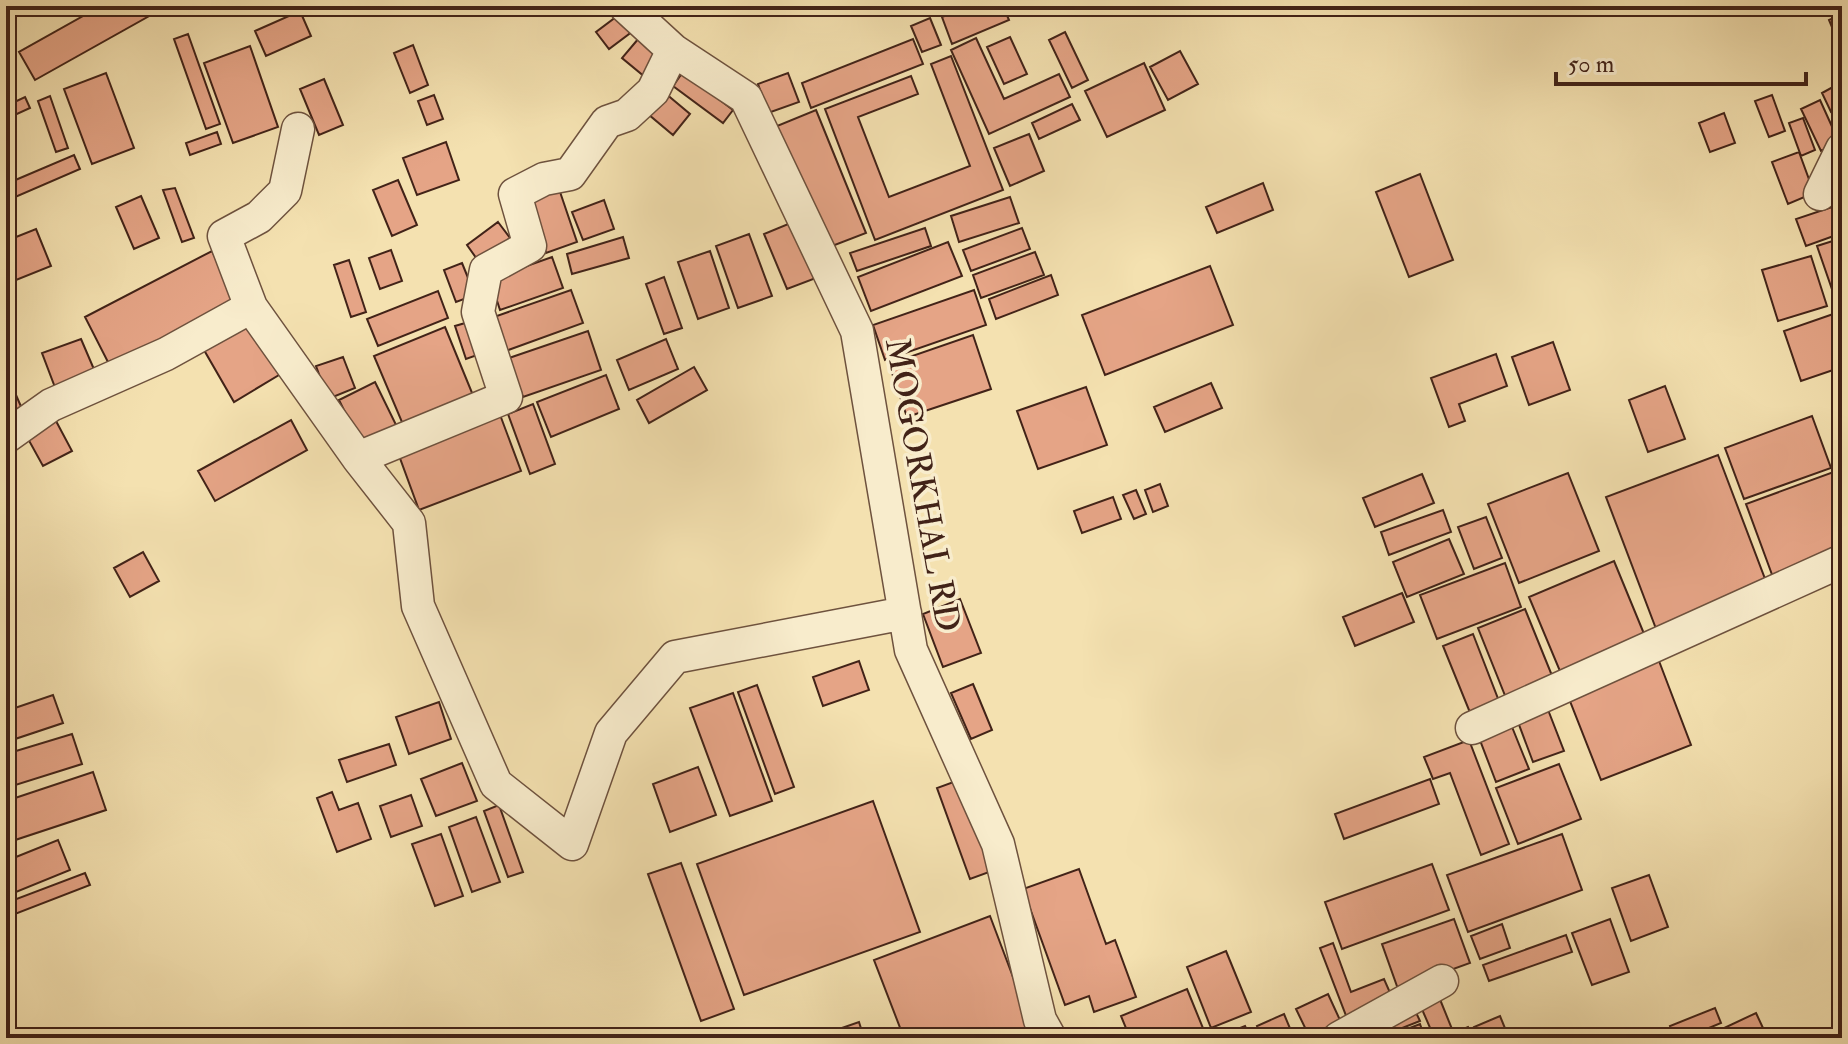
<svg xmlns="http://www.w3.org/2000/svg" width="1848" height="1044" font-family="'IM FELL Double Pica',serif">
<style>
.building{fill:#e5a486;stroke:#422318;stroke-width:2}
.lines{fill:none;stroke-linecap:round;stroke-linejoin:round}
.minor-casing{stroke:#6e523e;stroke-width:35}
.minor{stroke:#f8eccc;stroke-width:32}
.labels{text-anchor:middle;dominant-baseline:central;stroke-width:7;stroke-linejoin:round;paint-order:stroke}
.street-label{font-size:34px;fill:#422318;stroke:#f8eccc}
</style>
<rect width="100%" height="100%" fill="#f4e1b0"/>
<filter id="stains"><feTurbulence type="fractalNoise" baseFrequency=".0025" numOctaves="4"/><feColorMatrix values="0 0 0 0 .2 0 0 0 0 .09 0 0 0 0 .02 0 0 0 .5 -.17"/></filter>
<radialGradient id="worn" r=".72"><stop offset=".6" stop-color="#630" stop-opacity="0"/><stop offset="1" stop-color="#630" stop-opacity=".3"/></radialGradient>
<path class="building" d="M101,6H167L35,80L19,52Z
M969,6H1003L1009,20L952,44L942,17Z
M300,11L311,36L266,56L255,31Z
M620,14L633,31L609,49L596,32Z
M1842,14V51L1829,20Z
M930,18L941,45L922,52L911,26Z
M1065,32L1088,80L1072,88L1049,40Z
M188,34L220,124L206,129L174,39Z
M1010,37L1027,74L1004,84L987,47Z
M639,38L662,56L645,77L622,58Z
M976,38L1004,99L1059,74L1070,97L989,134L951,50Z
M913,39L923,64L811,108L802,83Z
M413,45L428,85L410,93L394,53Z
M250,46L278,127L233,143L204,63Z
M1180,51L1198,84L1168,100L1150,67Z
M951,56L1003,190L875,240L825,109L911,76L918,94L858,117L889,197L970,166L931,64Z
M1144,63L1165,110L1107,137L1085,91Z
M683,72L733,110L723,123L673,86Z
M106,73L134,148L92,164L64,89Z
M788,73L799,102L768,113L758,84Z
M324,79L343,125L319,135L300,89Z
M1842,82V107L1831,112L1822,93Z
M665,93L690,114L673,135L648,114Z
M434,95L443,119L427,125L418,101Z
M1772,95L1785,131L1769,137L1755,101Z
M50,96L68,148L56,152L38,101Z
M25,97L30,108L6,119V106Z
M1820,100L1839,142L1821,151L1801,109Z
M1072,104L1080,120L1039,139L1032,123Z
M816,110L866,233L827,248L777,126Z
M1724,113L1735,143L1710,152L1699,123Z
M1803,118L1815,150L1801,156L1789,123Z
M217,132L221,144L190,155L186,143Z
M1029,134L1044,171L1010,186L994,148Z
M446,142L459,180L417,195L403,158Z
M1799,152L1814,193L1788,204L1772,162Z
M74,155L80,169L6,201V184Z
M1420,174L1453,260L1409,277L1376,192Z
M398,180L417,225L392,236L373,190Z
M557,183L577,242L546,253L526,194Z
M1263,183L1273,210L1217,233L1206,207Z
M175,188L194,238L182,242L163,190Z
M141,196L159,238L134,249L116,207Z
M1010,197L1019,223L959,242L951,216Z
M604,200L614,229L583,240L572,212Z
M1835,206L1842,226V233L1806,246L1796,219Z
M498,222L510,238L479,262L467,245Z
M793,222L816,278L787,289L764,234Z
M925,228L931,246L857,271L850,253Z
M1022,228L1030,249L971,271L963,250Z
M36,229L51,266L6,284V241Z
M749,234L772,296L738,308L716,246Z
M623,237L629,258L572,274L567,254Z
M1842,238V295L1835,298L1817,246Z
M948,242L962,276L871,311L858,277Z
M391,250L402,281L380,289L369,258Z
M212,251L240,304L112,370L85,317Z
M710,251L729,308L698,319L678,262Z
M1035,252L1044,275L981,298L973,275Z
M1811,256L1827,306L1778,321L1762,270Z
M552,257L563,288L500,310L490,279Z
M349,260L366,312L351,317L334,265Z
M462,263L475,295L456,302L444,270Z
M1210,266L1233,325L1105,375L1082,315Z
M1051,275L1058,295L996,319L989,299Z
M664,277L682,328L664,334L646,284Z
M571,290L583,323L503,352L491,318Z
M974,290L986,325L885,360L873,325Z
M438,291L448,318L378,346L367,319Z
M1842,311V367L1801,381L1784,331Z
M254,321L284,372L234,402L204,350Z
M472,321L483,353L466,359L455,326Z
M445,327L477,405L407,434L374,356Z
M588,331L601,370L523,397L509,358Z
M973,335L991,389L907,417L889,364Z
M81,339L96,374L56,390L42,353Z
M666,339L678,369L629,390L617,360Z
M1553,342L1570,390L1529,405L1512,357Z
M1496,354L1507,386L1459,404L1465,421L1449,427L1431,378Z
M343,357L355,388L328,399L316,366Z
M694,367L707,390L649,423L637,400Z
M6,372L26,418L6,427Z
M606,375L619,409L551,437L537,402Z
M375,382L400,433L364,451L339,400Z
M1211,383L1222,408L1165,432L1154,407Z
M1665,386L1685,439L1648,452L1629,400Z
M1086,387L1107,445L1038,469L1017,411Z
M533,404L555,464L530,474L508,414Z
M499,412L521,471L419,510L397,450Z
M1812,416L1831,468L1744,499L1725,448Z
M291,420L307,450L215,501L198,471Z
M56,421L72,451L43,466L27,437Z
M1718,455L1770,592L1658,634L1606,497Z
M1839,470L1842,479V555L1774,580L1746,504Z
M1568,473L1599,551L1519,583L1488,504Z
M1422,474L1434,503L1375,527L1363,498Z
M1160,484L1168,506L1153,512L1145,490Z
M1136,490L1146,514L1134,519L1123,495Z
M1113,497L1121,519L1082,533L1074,511Z
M1443,510L1451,532L1389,555L1381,532Z
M1486,517L1502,558L1474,569L1458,527Z
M1449,539L1464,574L1407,597L1393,562Z
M143,552L159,581L130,597L114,568Z
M1614,561L1647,641L1562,676L1529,597Z
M1505,563L1521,607L1437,639L1420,595Z
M1402,593L1414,622L1355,646L1343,617Z
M960,599L981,653L943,667L923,614Z
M1525,609L1555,683L1508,703L1478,628Z
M1473,634L1502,709L1473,720L1443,646Z
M859,661L869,690L823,706L813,677Z
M1659,661L1691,745L1601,780L1568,696Z
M973,684L992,730L971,739L951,693Z
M757,685L794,787L775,794L738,692Z
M733,693L772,801L730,816L690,708Z
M53,695L63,723L6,742V711Z
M439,702L451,739L409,754L396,717Z
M1545,702L1564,751L1533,762L1515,714Z
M1510,722L1529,769L1496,782L1478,735Z
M72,734L82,764L6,788V754Z
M1469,740L1509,844L1481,855L1450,773L1433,779L1424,757Z
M389,744L396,765L347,782L339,760Z
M462,763L477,801L436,816L421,779Z
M1559,764L1581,819L1518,844L1496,788Z
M698,767L716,815L670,832L653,784Z
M93,772L106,810L6,843V801Z
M1430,779L1439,804L1344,839L1335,814Z
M959,780L992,871L970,879L937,788Z
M332,792L339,810L358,803L371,839L337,852L317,798Z
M411,795L422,826L391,837L380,806Z
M873,801L920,932L744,995L697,864Z
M499,805L523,872L508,877L484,811Z
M476,817L500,882L472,892L449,827Z
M441,834L463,896L435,906L412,844Z
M1562,834L1582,890L1468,932L1447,875Z
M58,840L70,870L16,892L6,867V861Z
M681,863L734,1009L701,1021L648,874Z
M1432,864L1449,910L1342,949L1325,902Z
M1079,869L1106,944L1115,940L1136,997L1094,1012L1089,996L1065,1005L1023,889Z
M85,873L90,885L15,914L11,901Z
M1649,875L1668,927L1631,941L1612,888Z
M990,916L1036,1038H904L874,960Z
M1454,919L1470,963L1398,989L1382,944Z
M1610,919L1629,972L1592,985L1572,933Z
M1502,924L1510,948L1480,959L1471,936Z
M1566,935L1572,952L1489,981L1483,965Z
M1333,943L1351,992L1384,979L1395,1004L1350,1026L1320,948Z
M1226,951L1251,1012L1211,1028L1187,967Z
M1187,989L1207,1038H1130L1121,1016Z
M1437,992L1452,1029L1434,1037L1418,1000Z
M1328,994L1345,1031L1331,1038H1310L1296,1009Z
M1412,1004L1420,1021L1377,1038L1370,1021Z
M1715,1008L1721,1023L1685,1038H1675L1670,1026Z
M1756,1013L1763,1028L1739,1038H1726L1722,1029Z
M1284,1014L1294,1038H1262L1257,1026Z
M1500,1016L1509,1038H1478L1474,1027Z
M859,1022L864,1038H813Z
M1420,1024L1425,1038H1401L1399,1032Z
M1245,1026L1250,1038H1223L1222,1035Z
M1468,1027L1473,1038H1441Z"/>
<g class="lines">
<g class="minor-casing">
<path id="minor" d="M625,6L673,50L746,98L857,331L911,650L998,844L1040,1020L1050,1038
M1820,194L1842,149
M251,307L358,458L506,397L478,312L486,270L530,246L515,194L544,179L570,174L607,122L627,115L653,91L673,50
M6,437L51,405L166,354L251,307L224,236L259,217L285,191L298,129
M358,458L409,523L418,606L496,784L572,844L611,733L675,657L905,613
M1472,728L1842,561
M1339,1038L1442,981"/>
</g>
<use href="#minor" class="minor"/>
</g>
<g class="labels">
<g class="street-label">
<text transform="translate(922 485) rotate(80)">MOGORKHAL RD</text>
</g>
</g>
<rect width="1848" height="1044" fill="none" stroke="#f4e1b0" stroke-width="32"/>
<rect x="8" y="8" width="1832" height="1028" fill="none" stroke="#422318" stroke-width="4"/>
<rect x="16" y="16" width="1816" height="1012" fill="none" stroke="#422318" stroke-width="2"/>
<path d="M1556 72v12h250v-12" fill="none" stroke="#422318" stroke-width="4"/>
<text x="1568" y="72" font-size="24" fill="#422318" stroke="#f8eccc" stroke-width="6" paint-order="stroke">50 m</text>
<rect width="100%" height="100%" filter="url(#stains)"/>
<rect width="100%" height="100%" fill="url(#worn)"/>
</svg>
